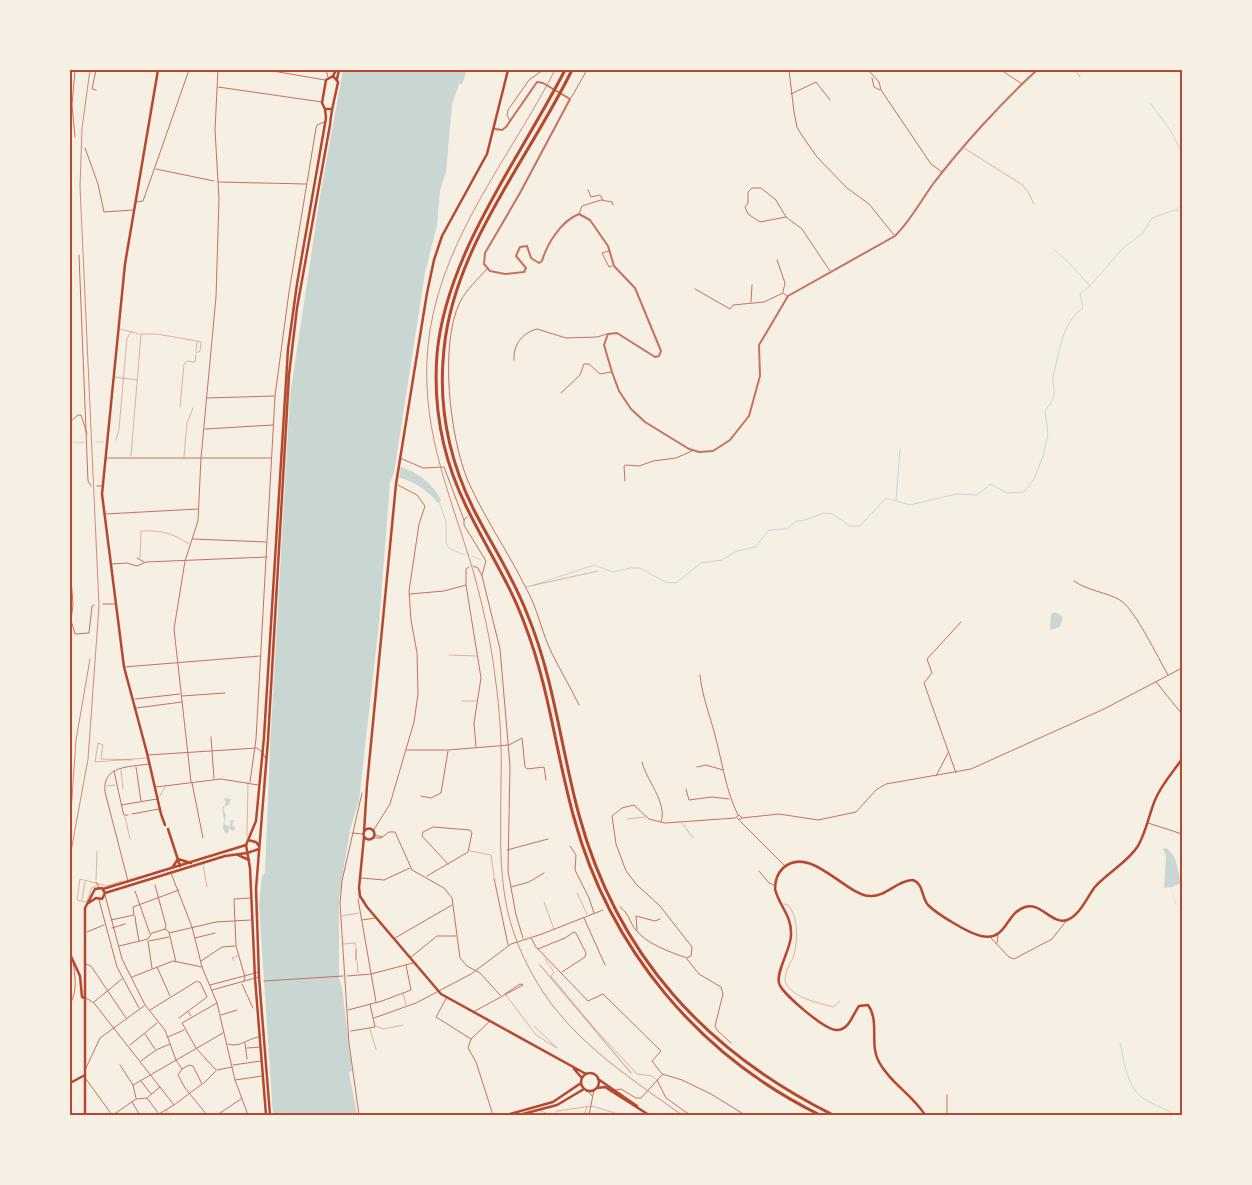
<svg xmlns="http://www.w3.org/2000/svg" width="1252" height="1185" font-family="Raleway,sans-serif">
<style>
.water{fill:#c9d6d2}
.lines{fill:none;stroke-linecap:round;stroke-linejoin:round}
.stream{stroke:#c9d6d2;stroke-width:1}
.service{stroke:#c5725c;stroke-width:0.5}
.pedestrian{stroke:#c5725c;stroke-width:1}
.minor{stroke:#c5725c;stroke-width:1}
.tertiary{stroke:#c5725c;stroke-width:2}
.secondary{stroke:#b5482f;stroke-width:2.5}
.primary{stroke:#b5482f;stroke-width:2.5}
.motorway{stroke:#b5482f;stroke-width:3}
.rail{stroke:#cf8b77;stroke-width:1}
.neatline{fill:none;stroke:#b5482f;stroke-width:2}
</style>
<rect width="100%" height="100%" fill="#f6efe4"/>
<path class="water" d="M343,70H467L462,84H459L452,105L446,172L440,191L437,225L425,273L394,473L390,483L379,623L359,800L350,830L339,898V979L342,987L352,1071L349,1072L357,1115H273L259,906L262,876L265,873L270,747L290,396L320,196Z
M401,467C420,474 431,482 441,500L438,503C426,489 416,483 399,477Z
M1055,612L1063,617L1060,627L1050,630L1051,614Z
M224,798L231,799L229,805L225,806L223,809L226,815L224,824L230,827L231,820H234L232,825L236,828L233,831L228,828L229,832L226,833L223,829L224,819L222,808L226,803Z
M1163,848L1168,849L1175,858L1181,883L1172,887L1175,902L1182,910L1174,902L1172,887L1164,888L1166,857Z"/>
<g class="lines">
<path class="stream" d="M1150,103L1171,131L1182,153
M1177,209L1181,204L1182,191
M1055,250L1071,265L1090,286
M70,442L87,443
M96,442H104
M896,500L900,449
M439,501C441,509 446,518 446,525C447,547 441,546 465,555
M472,556L481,560
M534,585L594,565L613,572L631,568H640L665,582L676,583L701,563L722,560L737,551L755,547L769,530L786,529L797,521L805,520L824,513L832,514L850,526H860L886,498L910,505L956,494L977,495L991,484L1007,493L1024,492L1034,479L1043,456L1048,434L1045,412C1047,407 1051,403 1053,399C1056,392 1052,383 1053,376C1060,352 1061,323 1083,308L1080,294L1090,286L1123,248L1143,233L1152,218L1174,210L1182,211
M1120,1043C1125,1063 1126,1088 1146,1100C1155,1106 1166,1108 1174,1115"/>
<path class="service" d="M1075,70L1080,77
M964,148L1021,184L1027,190L1034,204
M120,329L139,334
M142,334H157L197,341L201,342L200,351L196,353
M196,351L197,342
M115,377L137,380
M180,407L184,364L187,361L195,362L196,355
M116,440L119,429L127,338L132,331
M131,456L141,334
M184,457L187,423L193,408
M140,558L141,531C160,530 173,533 189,544
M526,587L598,571
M449,655L476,656
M462,701H476
M132,760L101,759L103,745L98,743L95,762L147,758
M121,770L123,789
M107,786L115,785
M159,797L165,787
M125,817L130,839
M627,819L645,817
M682,823L693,838
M247,837L248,782
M470,851L491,855L494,876
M203,864L207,887
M96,880L97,851
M577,893L587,914
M82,900L85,882
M87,901L92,887H98
M86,902L77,900L80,879L107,886L122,881
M544,902L554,929
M784,904L788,905C799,918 798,942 793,958C789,966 783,974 786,984C796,999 816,1002 833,1007L840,1001
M342,916L359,913
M343,944L355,943L356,947
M545,959L554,972L551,976L595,1029L637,1074L652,1076L656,1079
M234,961L232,958L238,956
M357,961L358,973
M403,993L406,1005
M506,995L536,1035L557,1048L534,1026
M376,1026L383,1029L403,1025
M370,1029L376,1049
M166,1110L170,1115
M541,1111L550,1115
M556,1115L557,1111L592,1106L621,1115
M584,1115L587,1107
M633,1115H636"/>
<path class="pedestrian" d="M137,558L144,562
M192,783L203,838
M352,833L364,834
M171,873L192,927
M135,891L150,934
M135,916L136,924
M112,928L125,924
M148,941L152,968
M149,941L169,937
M356,949V960
M86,964L91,966L126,1018
M264,981L343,976
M188,1012L191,1016
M179,1018L207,997L200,982H198
M182,1069L178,1075L185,1088L207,1115
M86,1079L112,1115
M141,1081L151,1094
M132,1102L140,1115
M217,1115L241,1099"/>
<path class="minor" d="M75,70L72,105L75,137
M96,70L92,89L96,90
M267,70L325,80
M326,70L328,77
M789,70L794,112L797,127L801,134L817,157L847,188L869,204L894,235
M868,70L879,82L881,90L931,164L942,172
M1001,70L1022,84
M872,78L874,87L880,90
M218,87L322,102
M791,94L816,82L830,100
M571,98L587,70
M510,121L507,115L508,110L529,80L543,70
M85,148L98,184L104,212L133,210
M156,169L214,181
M218,182L306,184
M588,190L591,197L600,195L603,200
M136,202L143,201L189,70
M579,214L582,206L601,200L612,202L613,205
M786,217L760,222L748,214L745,207L748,203V192L752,188H761L776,200L786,217L802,229L830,271
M609,251L602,253L609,267L612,266
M79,255L88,481L91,486
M777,260L785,283L783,292
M487,269C478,279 466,290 460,302C439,345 450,438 468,481C484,517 508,552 526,588C535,604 539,620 545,637C554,661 568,682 579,705
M695,289L730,309L733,305L764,302L783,293L787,296
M751,302L752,285
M514,360C513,345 522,333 537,329L566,338L597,337L607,334
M561,393L580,375L584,364H589L600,374L611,372
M207,398L274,396
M70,422L78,415H81L87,434
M205,429L273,425
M107,458H271
M400,458L423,468L444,467L464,520
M70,467V469
M625,481L624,466L626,465L639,466L653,461L676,458L692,451
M97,486H102
M105,514L198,509
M467,517L464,520V525L486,561L482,575
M193,539L266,542
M70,561L73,605L71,620L75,634L89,633L92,606L94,605
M111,564L127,563L137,566L146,562L267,557
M473,566L478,568L482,576L500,649L510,766L508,871L516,915L523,938
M1074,581C1088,591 1106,592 1120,600C1135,609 1158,658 1168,675
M466,585L481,678L474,723L476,747
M410,594L444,591L466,585V569L469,567
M103,604H115
M124,667L260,656
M700,675C702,697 711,718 716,739C723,766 726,791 738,815
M1156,682L1182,714
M182,696L225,693
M135,699L180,694
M136,708L182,702
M211,737L214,779
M407,750H448L509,745L522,738L525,767L527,769L544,767L546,780
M148,755L257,748L262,752L266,759
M642,762C646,780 668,803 661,822
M136,767L141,801
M697,767L706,765L723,770
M114,771L123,812L124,815H128
M956,773L924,683L932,673L927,659L961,622
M936,776L948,753
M191,782L174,629L185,561L198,521L201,458L216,297L219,199L215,130L218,70
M250,782L256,739L275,396L289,292L316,128L317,125L324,122
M156,787L221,779L258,785
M686,789L689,800L712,797L729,799
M421,796L431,798L441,793L448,751
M121,805L157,799
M132,814L159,809
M742,818L779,814L818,820L856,812L876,790L886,784L971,769L1104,709L1182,668
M740,821L785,866
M1148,823L1182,834
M373,831L390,804L414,722L418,694L417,653L411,620L409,591L419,524L425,506L417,495L398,485
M374,835L382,837
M372,838H381L389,832H395L412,870L444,888L452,898L460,958L467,966L480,973L501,996
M570,846L576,855L575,870L589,898L594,913
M507,850L548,839
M759,871L769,883L774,885
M427,876L468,852L472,833L470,830L433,827L423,832L422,836L448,864
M361,878L384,880L410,868
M494,878L508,945
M128,881L105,792C102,765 130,767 149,764
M96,882L99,887
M155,885L166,926L165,929
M511,887L529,882L544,873
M105,895L122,959L145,1005L165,1030L176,1060L182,1069L189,1065L193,1066L202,1084L174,1105
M360,897L358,899L376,1002
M99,900L117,967L139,1008
M620,907C629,913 629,921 635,929C646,944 670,952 687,958L691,956L692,947L660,906L637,885L626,871L616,844L612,816L622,808L634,805L649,819L665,823L735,818L739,815L742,818L739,820L737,818
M584,918L605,965
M111,920L134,915L133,907L179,890
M362,920L375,918
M136,924L139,941
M192,927L202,967L217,1003L235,1080L248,1115
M637,930L636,916L655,921L660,919
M87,932L104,925
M169,933L216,922L251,920
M990,937L1009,957L1014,959L1052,939L1067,920
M195,938L215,933
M395,938L452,905
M531,938L536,947L588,1001L603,994L661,1051L652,1061L662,1074L682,1080L711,1094L745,1115
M997,943L998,935
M119,946L148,939L152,933L165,929L169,932L176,962
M538,949L565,938L574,932L576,933L586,953L585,957L562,972
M411,957L437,936H456
M687,959L699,974L721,987L723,994L715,1026L717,1030L731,1043
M201,961L222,947L235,946
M157,967L170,996
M347,976L371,974L413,963
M132,977L173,961L202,967
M244,981L245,977L236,946L234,899L250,898
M242,984L253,1008
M210,985L259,972
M212,990L259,977
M447,997L436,1017L471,1039
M86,998L94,1003L174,1105L159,1114L147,1098
M94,1002L122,979
M70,1004C78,991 75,976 73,962
M150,1010L197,981
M348,1010L382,1001L411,990L406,965
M475,1011L523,985L520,984L505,994
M221,1015L237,1010
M374,1018L416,1003L471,974L511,944L542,934L603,910
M490,1021L471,1039L468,1048L476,1062L493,1115
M351,1031L375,1027L370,1004
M145,1034L155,1049
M168,1037L184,1030
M245,1043L247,1059
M228,1044C240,1048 247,1039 258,1037
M130,1045L157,1023
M247,1048L261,1047
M141,1061L156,1050L170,1044
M120,1065L133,1085L136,1098
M233,1065L261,1061
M86,1068L100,1038L144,1006
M216,1070L196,1048L182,1023L217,1003
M217,1070L232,1067
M235,1080L262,1076
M657,1080L666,1098L690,1115
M203,1084L216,1071
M133,1085L223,1033
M615,1090L621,1089L636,1098H641L662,1075
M588,1091L592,1096
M148,1097L160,1087
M590,1114L596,1115
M113,1115L136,1099L147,1098
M359,1115L349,1043L340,903L342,881L362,793
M589,1115L594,1090
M947,1115V1095"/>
<path class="tertiary" d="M495,129L502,130L506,127L537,82L543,83L570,99L520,193L485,253L484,264L490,271L505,274L524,272L526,268L516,256L520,247L527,246L531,258L539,263L542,261C547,244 561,221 579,214L590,220L608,246L614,266L635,288L661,351L659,356L655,357L617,333L608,334L604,345L612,372L619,391L631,409L645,422L689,449L699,452L713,451L730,440L749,416L760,376L759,345L788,296L895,236C911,220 920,202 933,184C962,146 1002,102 1037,70"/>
<path class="secondary" d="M158,70L125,264L102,494L124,667L147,753L161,814L165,825
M168,829L180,866
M238,855L249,860
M178,859L191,863
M172,868L178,859
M103,889L246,845
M105,893L225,856L247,853
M87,904L96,898L102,899L105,893
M70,954L80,976L82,997L85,998
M70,1083L85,1075
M85,1115V908L95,889L102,888L105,893
M925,1115C913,1095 890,1083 879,1062C869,1045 880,1021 868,1005L859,1006C853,1014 849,1030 837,1030C826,1031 781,993 779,983C776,971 791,949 791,935C792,915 779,906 775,889C775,881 777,874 783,868C810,844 845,895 870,896C886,897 897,880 913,880C924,884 921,897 928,905C937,914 968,933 981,936C1007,942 1005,913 1025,907C1041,902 1052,925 1067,920C1079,916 1087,898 1094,888C1107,873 1127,863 1138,846C1146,832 1149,815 1155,800C1161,785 1173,772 1182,759"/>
<path class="primary" d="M333,76L336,70
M337,79L339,70
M363.5 834a5.5 5.5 0 1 1 11 0a5.5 5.5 0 1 1-11 0Z
M364,832L367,785L396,484L427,293L434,260L442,236L487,154L508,70
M364,837L359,888L360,896L367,907L441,994L586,1074
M248,840L256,842L259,846
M247,853L259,849
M574,1069L582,1078
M581 1082a9 9 0 1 1 18 0a9 9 0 1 1-18 0Z
M598,1079L637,1106
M597,1088L605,1087L649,1115
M266,1115L255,978L250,868L246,845L256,821L264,737L288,349L297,284L326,118L325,109
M270,1115L259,977L256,889L268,740L289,375L297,308L330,125C331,110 335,98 338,82L333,76L326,80L322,103L325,109H331
M506,1115L553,1102L581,1083
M519,1115L557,1105L584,1089"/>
<path class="motorway" d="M565,70C520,158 446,254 437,354C433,406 443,459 466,506C485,546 510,583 525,625C549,687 556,754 574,818C610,949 698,1055 820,1115
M572,70C528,160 454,247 444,349C438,404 449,459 473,508C491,544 514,578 528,616C554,679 561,749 579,815C617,955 705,1051 833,1115"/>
<path class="rail" d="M555,70C511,156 446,232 430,330C416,422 449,489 474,574C483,607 491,642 495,676C500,711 502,746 501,780C501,849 495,904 529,968C563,1035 623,1073 682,1115
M70,827L76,740L90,659
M70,857L88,759L99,606L80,186L82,128L90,70
M540,965L631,1073"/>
</g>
<rect width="1252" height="1185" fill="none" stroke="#f6efe4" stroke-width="142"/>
<rect x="71" y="71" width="1110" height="1043" class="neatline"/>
</svg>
